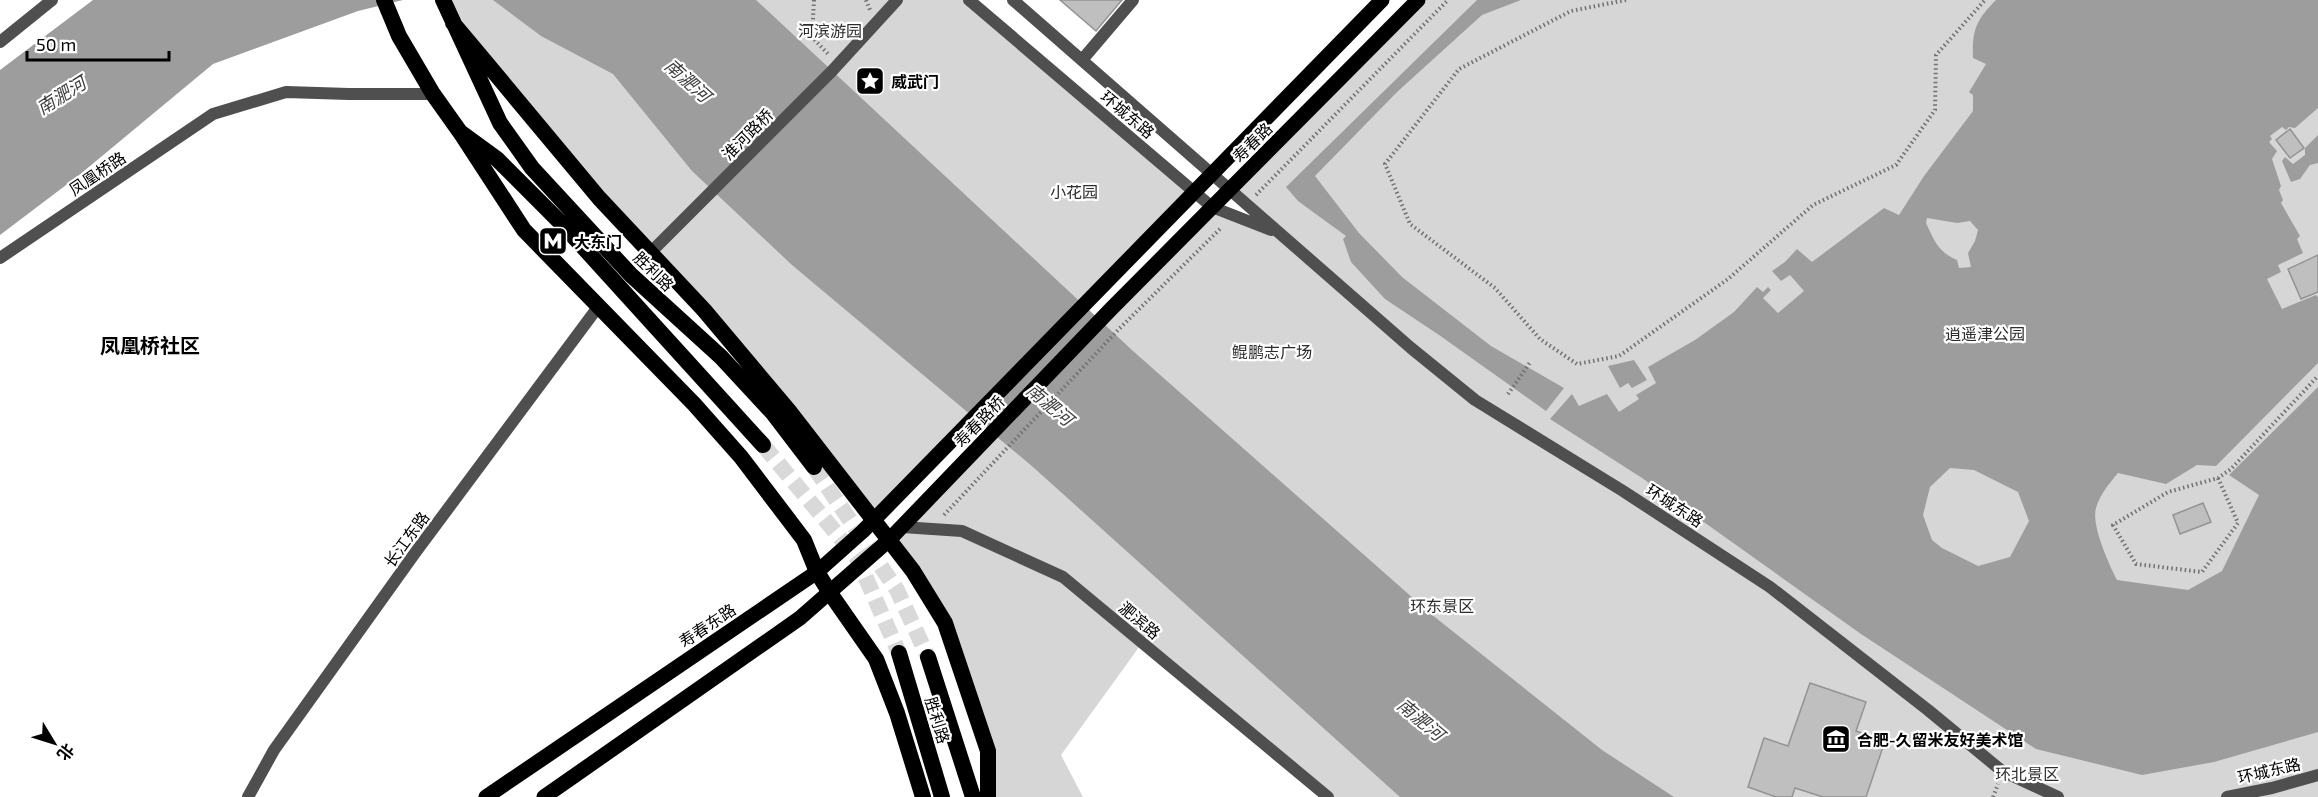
<svg xmlns="http://www.w3.org/2000/svg" width="2318" height="797" font-family="'Exo 2','Noto Sans SC',sans-serif">
<style>
.green{fill:#d6d6d6}
.water{fill:#9d9d9d;fill-rule:evenodd}
.building{fill:#bfbfbf;stroke:#939393;stroke-width:1.5}
.lines{fill:none;stroke-linecap:round;stroke-linejoin:round}
.trunk-tunnel{stroke:#d9d9d9;stroke-width:16;stroke-dasharray:16 8;stroke-linecap:butt}
.path{stroke:#717171;stroke-width:4;stroke-dasharray:1.5 3;stroke-linecap:butt}
.pedestrian{stroke:#4f4f4f;stroke-width:12}
.minor{stroke:#4f4f4f;stroke-width:12}
.tertiary{stroke:#4f4f4f;stroke-width:12}
.primary{stroke:#000;stroke-width:15}
.trunk{stroke:#000;stroke-width:16}
.labels{text-anchor:middle;dominant-baseline:central;stroke-width:4.5;stroke-linejoin:round;paint-order:stroke}
.park-label{font-size:16px;fill:#2d2d2d;stroke:#fff}
.poi-label{font-size:16px;font-weight:bold;fill:#000;stroke:#fff;text-anchor:start}
.street-label{font-size:16px;fill:#000;stroke:#fff}
.water-label{font-size:18px;font-style:italic;fill:#3e3e3e;stroke:#fff}
.quarter-label{font-size:20px;font-weight:bold;fill:#000;stroke:#fff}
</style>
<rect width="100%" height="100%" fill="#fff"/>
<path class="green" d="M446,0H969L1195,192L873,521L599,198Z
M1418,0H2318V797H1328L1142,643L1061,755L1083,797H988V751L945,623L889,540L1212,207L1276,232L1231,188Z"/>
<path class="water" d="M93,0H403L358,11L213,64L78,176L0,235V70Z
M493,0H756L1133,351L1431,614L1602,750L1674,797H1400L1033,467L792,265L692,171L613,74L541,36Z
M1477,0H1521L1482,15L1397,92L1315,176L1359,233L1402,277L1491,346L1564,388L1546,411L1439,335L1385,299L1351,262L1343,239L1346,236L1298,201L1286,187Z
M1996,0H2318V108L2295,128L2289,127L2286,130L2282,127L2270,136L2272,139L2269,142L2277,151L2272,159L2281,186L2279,190L2283,200L2281,203L2300,236L2297,239L2303,253L2278,265L2281,272L2267,279L2282,309L2316,295L2318,297V363L2216,466L2197,465L2166,484L2118,473C2109,484 2100,494 2096,508C2091,525 2109,564 2117,580L2188,590L2222,571L2259,495L2229,475L2318,387V732L2214,762L2142,775L2036,749L1861,634L1642,478L1550,419L1572,394L1579,406L1607,394L1619,412L1639,399L1636,395L1656,383L1648,367L1695,340L1734,312L1757,287L1763,292L1768,287L1771,290L1763,298L1778,313L1804,291L1790,275L1781,281L1772,271L1785,262L1797,249L1812,262L1884,208L1899,215L1924,176L1973,111V95L1969,92L1986,64L1973,58C1972,30 1976,20 1996,0ZM1927,218L1957,223L1970,221L1978,230L1975,241L1968,253L1971,267L1959,268L1957,260C1938,252 1934,240 1926,223ZM1950,468L1974,470L2018,492L2029,521L2010,557L1978,566L1942,548L1932,540L1923,515L1930,487Z
M2318,135V163L2310,165L2300,179L2291,182L2282,161L2285,157L2293,164L2305,155V148Z
M1634,360L1647,380L1632,388L1628,383L1620,388L1608,366Z"/>
<path class="building" d="M1060,0H1122L1096,31Z
M2290,129L2304,148L2290,158L2276,140Z
M2318,255V292L2301,299L2288,269Z
M2203,503L2211,522L2180,534L2173,515Z
M1810,683L1866,702L1856,731L1885,741L1866,797H1823L1795,788L1792,797H1776L1748,787L1764,738L1788,746Z"/>
<g class="lines">
<path class="trunk-tunnel" d="M763,445L857,558L899,653
M814,467L897,590L928,657"/>
<path class="path" d="M814,0L812,37L829,55
M866,0L870,10
M1626,0L1571,11L1459,69L1385,164L1410,224L1495,288L1540,339L1577,364L1619,356L1728,279L1813,205L1896,165L1935,110L1936,55L1985,0
M1256,195L1448,0
M1508,394L1531,361
M2218,478L2238,523L2202,572L2136,564L2113,525L2168,492L2218,478L2231,469L2318,376
M944,515L1119,329L1222,227
M1993,797L1998,784"/>
<path class="pedestrian" d="M1082,60L1133,0"/>
<path class="minor" d="M0,42L52,0
M902,527L962,531L1063,577L1328,797"/>
<path class="tertiary" d="M969,0L1212,207L1271,230
M1013,0L1411,348L1475,400L1623,491L1770,587L1928,710L2002,771L2058,797
M650,253L832,71L897,0
M0,258L213,114L286,92L349,94H433
M248,797L274,750L415,553L598,307
M2227,797L2272,788L2318,775"/>
<path class="primary" d="M486,797L817,572L863,531L1382,0
M544,797L800,618L889,540L1111,309L1418,0"/>
<path class="trunk" d="M384,0L399,36L433,94L460,132L497,159L564,226L763,445
M443,0L500,123L532,168L631,275L721,357L772,412L814,467
M453,23L599,198L704,310L789,411L913,571L945,623L988,751V797
M460,132L524,230L694,404L741,457L804,540L817,572L830,593L876,659L897,713L923,797
M899,653L942,797
M928,657L973,797"/>
</g>
<defs>
<g id="sight-square" transform="scale(1.5)"><rect x="-9" y="-9" width="18" height="18" rx="4" fill="#000" stroke="#fff"/><path d="M0-6L1.8-2.2L6-1.7L2.9 1.2L3.7 5.4L0 3.3L-3.7 5.4L-2.9 1.2L-6-1.7L-1.8-2.2Z" fill="#fff"/></g>
<g id="metro-square" transform="scale(1.5)"><rect x="-9" y="-9" width="18" height="18" rx="4" fill="#000" stroke="#fff"/><path d="M-5.5 5V-5H-3L0 0L3-5H5.5V5H3V-.5L0 4L-3-.5V5Z" fill="#fff"/></g>
<g id="museum-square" transform="scale(1.5)"><rect x="-9" y="-9" width="18" height="18" rx="4" fill="#000" stroke="#fff"/><path d="M0-6L6-3V-2H-6V-3ZM-5-1h2V3h-2ZM-1-1h2V3h-2ZM3-1h2V3H3ZM-6 4H6V6H-6Z" fill="#fff"/></g>
</defs>
<g fill-rule="evenodd">
<use href="#sight-square" x="870" y="81"/>
<use href="#metro-square" x="553" y="241"/>
<use href="#museum-square" x="1836" y="739"/>
</g>
<g class="labels">
<g class="park-label">
<text x="830" y="30">河滨游园</text>
<text x="1074" y="191">小花园</text>
<text x="1985" y="333">逍遥津公园</text>
<text x="1272" y="351">鲲鹏志广场</text>
<text x="1442" y="605">环东景区</text>
<text x="2027" y="773">环北景区</text>
</g>
<g class="poi-label">
<text x="891" y="81">威武门</text>
<text x="574" y="241">大东门</text>
<text x="1857" y="739">合肥-久留米友好美术馆</text>
</g>
<g class="street-label">
<text transform="translate(1128 114) rotate(40)">环城东路</text>
<text transform="translate(747 134) rotate(-45)">淮河路桥</text>
<text transform="translate(1252 142) rotate(-45)">寿春路</text>
<text transform="translate(97 173) rotate(-34)">凤凰桥路</text>
<text transform="translate(654 271) rotate(44)">胜利路</text>
<text transform="translate(979 421) rotate(-46)">寿春路桥</text>
<text transform="translate(1675 505) rotate(33)">环城东路</text>
<text transform="translate(406 539) rotate(-54)">长江东路</text>
<text transform="translate(1140 620) rotate(40)">淝滨路</text>
<text transform="translate(707 625) rotate(-34)">寿春东路</text>
<text transform="translate(938 720) rotate(73)">胜利路</text>
<text transform="translate(2269 770) rotate(-13)">环城东路</text>
</g>
<g class="water-label">
<text transform="translate(688 80) rotate(42)">南淝河</text>
<text transform="translate(61 95) rotate(-32)">南淝河</text>
<text transform="translate(1050 404) rotate(40)">南淝河</text>
<text transform="translate(1421 719) rotate(40)">南淝河</text>
</g>
<g class="quarter-label">
<text x="150" y="345">凤凰桥社区</text>
</g>
</g>
<g transform="translate(54 743) rotate(128)" stroke="#ffffff" stroke-width="4.5" paint-order="stroke">
<path d="M0-4.5L10 22L0 15L-10 22Z" fill="#000000"/>
<text y="-9" font-size="16" font-weight="bold" text-anchor="middle" fill="#000000">北</text>
</g>
<path d="M27 51v9h142v-9" fill="none" stroke="#000000" stroke-width="3"/>
<text x="36" y="51" font-size="18" fill="#000000" stroke="#ffffff" stroke-width="4.5" paint-order="stroke">50 m</text>
</svg>
